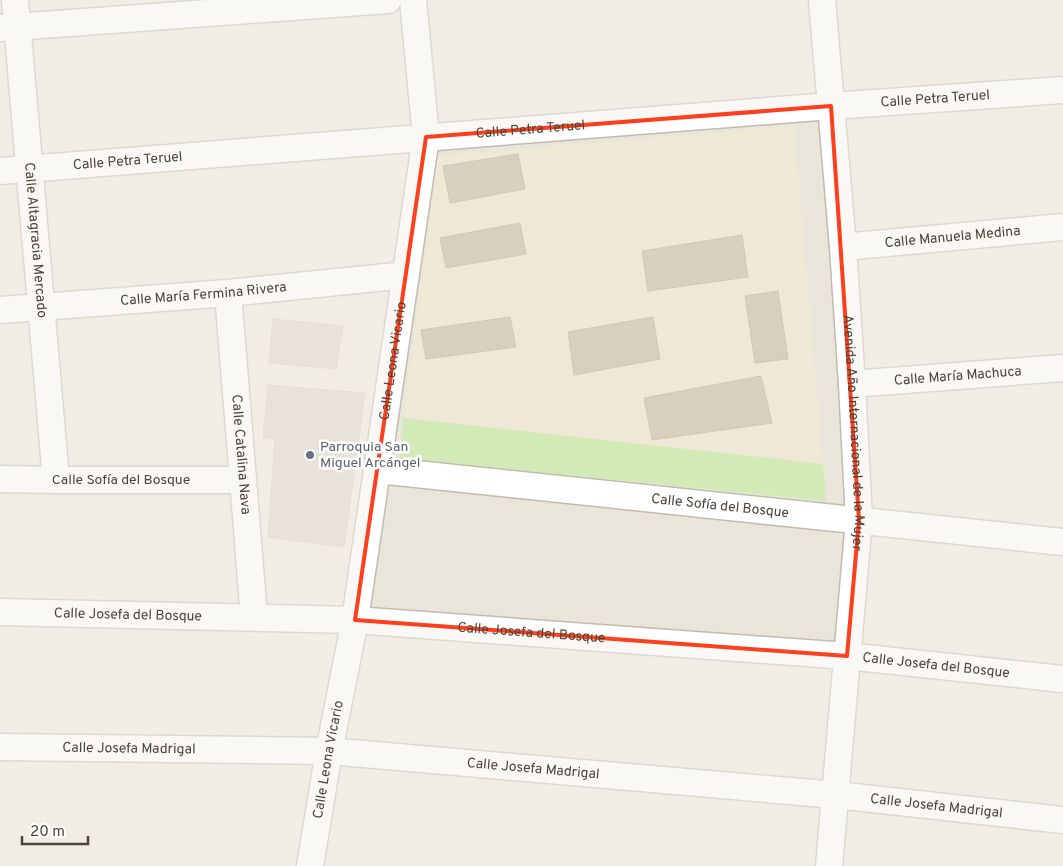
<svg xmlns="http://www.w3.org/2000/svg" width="1063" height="866" font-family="Overpass,sans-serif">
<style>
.residential{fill:#eae5da}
.education{fill:#efe8d6}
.green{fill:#d2eab5}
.building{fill:#d8cfc1;stroke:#d3c7b4}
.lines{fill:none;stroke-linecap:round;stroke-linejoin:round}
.minor-casing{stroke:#c2bbae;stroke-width:29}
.minor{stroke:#fff;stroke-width:26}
.marked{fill:none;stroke:#fc3f1d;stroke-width:4;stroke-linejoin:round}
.worship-dot{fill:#6b7280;stroke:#fff;stroke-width:2}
.labels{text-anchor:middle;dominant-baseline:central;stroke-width:5;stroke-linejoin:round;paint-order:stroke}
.street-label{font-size:14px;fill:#4b4439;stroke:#fff}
.worship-label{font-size:14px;fill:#5b616d;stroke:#fff;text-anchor:start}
</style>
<rect width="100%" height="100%" fill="#f6f3ec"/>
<path class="residential" d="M0,0H1063V866H0Z"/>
<path class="education" d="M794,126L823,464L403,418L438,156Z"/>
<path class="green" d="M403,418L823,464L826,501L400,458Z"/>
<path class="building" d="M518,154L525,189L450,203L443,166Z
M520,223L526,254L446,268L440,238Z
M742,235L748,277L648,291L642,251Z
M778,291L788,359L755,363L745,296Z
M510,317L516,347L426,359L421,330Z
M653,317L660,359L574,375L568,332Z
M273,319L343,326L336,369L269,363Z
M761,376L772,423L652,440L644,398Z
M268,385L365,393L344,547L268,537L275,439L263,437Z"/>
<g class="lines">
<g class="minor-casing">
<g id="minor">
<path id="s1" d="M15,0L56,480"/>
<path id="s2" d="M822,0L843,247L852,384L859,520L829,866"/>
<path d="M0,28L388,0"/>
<path id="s3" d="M0,171L831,106L1063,90"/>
<path id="s4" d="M843,247L1063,227"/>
<path id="s5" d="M228,293L254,617"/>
<path id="s6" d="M0,310L228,293L406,275"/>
<path id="s7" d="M852,384L1063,368"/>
<path id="s8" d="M378,470L1063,542"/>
<path id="s9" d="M0,479L56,480H243"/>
<path id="s10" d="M0,612L355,620L847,656L1063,679"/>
<path id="s11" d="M0,747L329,751L836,795L1063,820"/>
<path id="s12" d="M310,866L329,751L355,620L426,137L413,0"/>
</g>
</g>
<use href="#minor" class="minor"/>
</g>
<path d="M0 0H1063V866H0ZM831,106L859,520L847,656L355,620L426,137Z" fill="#f6f3ec" fill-opacity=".55" fill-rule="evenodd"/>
<path class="marked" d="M831,106L859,520L847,656L355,620L426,137Z"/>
<circle class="worship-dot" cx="310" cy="455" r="5"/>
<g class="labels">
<g class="street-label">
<text stroke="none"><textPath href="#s3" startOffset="938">Calle Petra Teruel</textPath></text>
<text stroke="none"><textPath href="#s3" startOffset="532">Calle Petra Teruel</textPath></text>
<text stroke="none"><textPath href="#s3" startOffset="128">Calle Petra Teruel</textPath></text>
<text stroke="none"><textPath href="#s4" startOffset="110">Calle Manuela Medina</textPath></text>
<text stroke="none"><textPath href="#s1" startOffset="241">Calle Altagracia Mercado</textPath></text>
<text stroke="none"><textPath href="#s6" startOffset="204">Calle María Fermina Rivera</textPath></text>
<text stroke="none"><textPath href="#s12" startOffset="512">Calle Leona Vicario</textPath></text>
<text stroke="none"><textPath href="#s7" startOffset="106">Calle María Machuca</textPath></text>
<text stroke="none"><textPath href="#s2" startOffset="434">Avenida Año Internacional de la Mujer</textPath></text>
<text stroke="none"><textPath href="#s5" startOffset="162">Calle Catalina Nava</textPath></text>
<text stroke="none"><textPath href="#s9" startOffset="121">Calle Sofía del Bosque</textPath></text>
<text stroke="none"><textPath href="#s8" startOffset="344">Calle Sofía del Bosque</textPath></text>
<text stroke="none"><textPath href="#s10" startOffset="128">Calle Josefa del Bosque</textPath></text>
<text stroke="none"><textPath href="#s10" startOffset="532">Calle Josefa del Bosque</textPath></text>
<text stroke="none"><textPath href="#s10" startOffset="938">Calle Josefa del Bosque</textPath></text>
<text stroke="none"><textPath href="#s11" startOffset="129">Calle Josefa Madrigal</textPath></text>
<text stroke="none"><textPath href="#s12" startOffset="108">Calle Leona Vicario</textPath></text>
<text stroke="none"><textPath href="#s11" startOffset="534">Calle Josefa Madrigal</textPath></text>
<text stroke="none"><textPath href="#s11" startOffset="939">Calle Josefa Madrigal</textPath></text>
</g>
<g class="worship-label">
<text x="320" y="447">Parroquia San<tspan x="320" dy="16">Miguel Arcángel</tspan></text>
</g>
</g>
<path d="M22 836v8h66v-8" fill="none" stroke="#4b4439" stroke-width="2.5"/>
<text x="30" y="836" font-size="15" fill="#4b4439" stroke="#ffffff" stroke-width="4" paint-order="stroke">20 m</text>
</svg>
